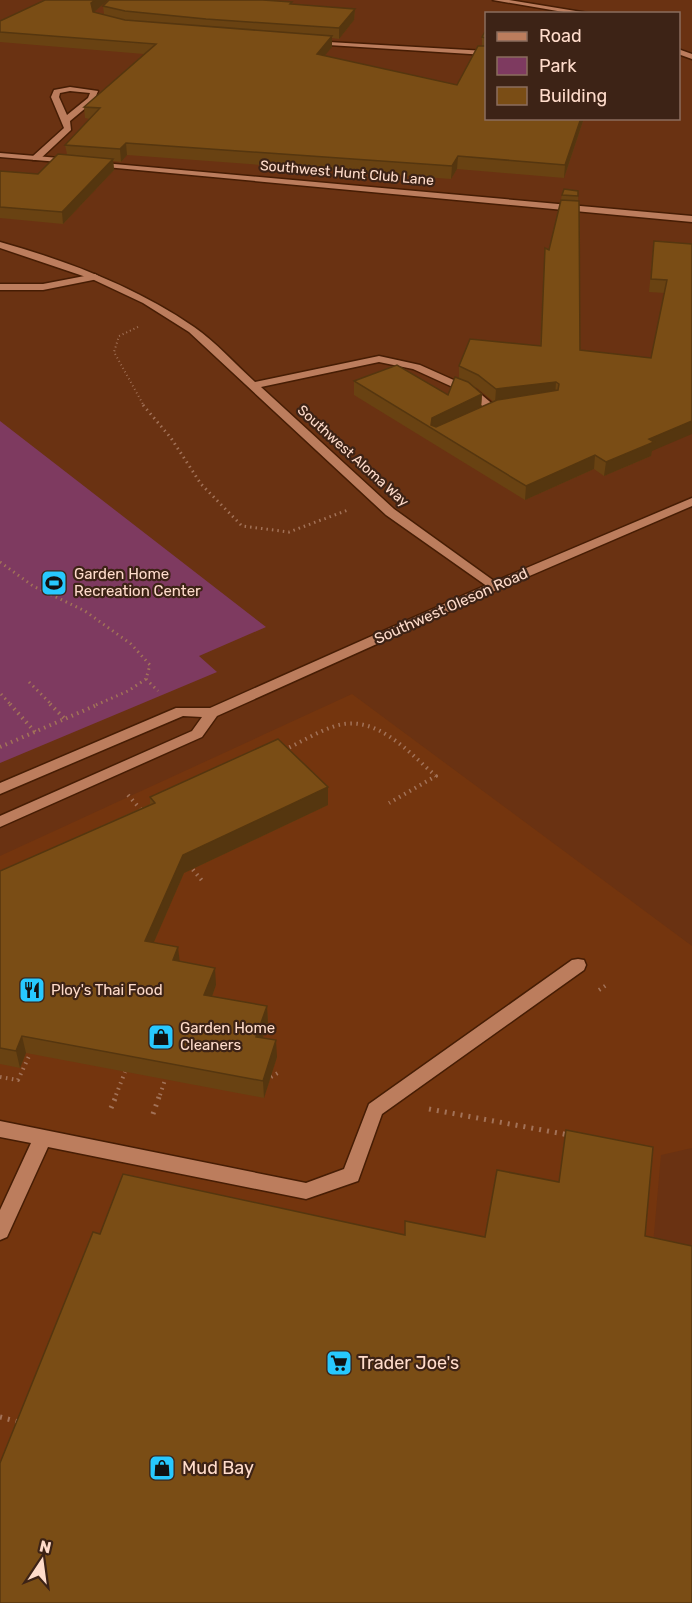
<svg xmlns="http://www.w3.org/2000/svg" width="692" height="1603" font-family="Rubik,sans-serif">
<style>
.built{fill:#74350e}
.green{fill:#7e3a60}
.lines{fill:none;stroke-linecap:round;stroke-linejoin:round}
.lane-casing{stroke:#461d04;stroke-width:3}
.street-casing{stroke:#461d04;stroke-width:3}
.secondary-casing{stroke:#461d04;stroke-width:3}
.path-far3{stroke:#a27258;stroke-width:2;stroke-dasharray:1 3;stroke-linecap:butt}
.path-far2{stroke:#a27258;stroke-width:3;stroke-dasharray:1.5 4;stroke-linecap:butt}
.path-far1{stroke:#a27258;stroke-width:4;stroke-dasharray:1.5 4.5;stroke-linecap:butt}
.path{stroke:#a27258;stroke-width:5;stroke-dasharray:2 6;stroke-linecap:butt}
.lane{fill:#bc7d5d;fill-rule:evenodd}
.street{fill:#bc7d5d;fill-rule:evenodd}
.secondary{fill:#bc7d5d;fill-rule:evenodd}
.wall{fill:#694212;fill-rule:evenodd}
.shaded-wall{fill:#55360f}
.building{fill:#7a4d15;stroke:#55360f;stroke-width:1.5}
.labels{text-anchor:middle;dominant-baseline:central;stroke-width:4.5;stroke-linejoin:round;paint-order:stroke}
.far-street-label{font-size:14px;fill:#ffdccb;stroke:#3d2316}
.poi-label{font-size:15px;fill:#ffdccb;stroke:#3d2316;text-anchor:start}
.street-label{font-size:15px;fill:#ffdccb;stroke:#3d2316}
.near-poi-label{font-size:18px;fill:#ffdccb;stroke:#3d2316;text-anchor:start}
</style>
<rect width="100%" height="100%" fill="#6a3212"/>
<path class="built" d="M352,694L692,946V1148L661,1155L621,1603H0V856Z"/>
<path class="green" d="M0,421L266,627L199,656L217,672L0,763Z"/>
<g class="lines">
<g class="lane-casing">
<path id="lane" d="M70,87L98,91L94,101L70,121L71,130L39,160H33V156L64,128L51,97L54,90ZM70,91L90,93L88,98L67,115L59,97L60,93Z
M95,274L100,277L98,279L43,290H0V284H43Z
M578,959L584,960L586,965L584,970L382,1114L358,1181L306,1199L48,1147L7,1237L0,1240V1210L31,1143L0,1137V1121L306,1183L344,1169L369,1104L572,960Z"/>
</g>
<g class="street-casing">
<path id="street" d="M493,0H509L594,14H575Z
M311,41L486,51V55L313,44Z
M678,49L692,54V59L678,54Z
M0,153L71,159L75,161L71,163L0,157Z
M92,162L692,216V222L95,166H92Z
M0,242C68,261 136,287 194,327C216,342 235,364 255,382L379,356L420,365L476,390L496,407V411H488L468,394L413,369L379,362L261,387L394,509L501,586L495,590L491,589L386,515L189,332L143,303L92,279L0,248Z"/>
</g>
<g class="secondary-casing">
<path id="secondary" d="M692,498V506L499,589L217,716L202,737L0,827V816L192,731L202,717L183,716L0,794V783L176,708H210L491,583Z"/>
</g>
<path class="path-far3" d="M138,327L119,336L114,352L144,406"/>
<path class="path-far2" d="M143,405L171,438L201,484L242,526L289,532L348,510
M0,562L33,586L85,611L131,644L150,665L146,679L128,691L96,705
M146,679L158,691
M29,682L52,705
M1,694L11,705"/>
<path class="path-far1" d="M10,704L35,732
M50,704L65,719
M0,747L99,704
M284,750C301,742 317,732 335,726C376,713 408,752 436,776L389,803
M128,795L143,812
M189,865L204,883
M599,990L608,984
M0,1077L18,1080L30,1054
M271,1077L281,1071
M116,1095L125,1072
M160,1095L165,1080"/>
<path class="path" d="M111,1108L117,1094
M429,1109L569,1135
M153,1114L160,1094
M0,1417L19,1422"/>
<use href="#lane" class="lane"/>
<use href="#street" class="street"/>
<use href="#secondary" class="secondary"/>
</g>
<path class="wall" d="M45,0H108L94,12L104,14L103,6L292,4L355,9L354,20L339,39L332,38V47L324,56L457,85L482,46V37L486,30V118H584L564,178L457,169L451,179L127,155L121,162L113,161L114,170L63,224L0,218V171L38,174L67,154L65,145L90,119L85,118L84,107L144,54L0,42V21Z
M578,191L580,350L651,358L665,293L649,292L654,241L692,244L651,456L604,476L594,469L525,500L354,395V381L448,395L459,378V366L540,346L545,248L549,250L562,195ZM472,386L477,388L494,402L481,407L482,394Z
M328,787V805L184,873L154,942L180,962L216,985L212,997L267,1006L268,1023L263,1038L277,1057L264,1098L26,1053L20,1068L0,1064V871L150,804V797Z"/>
<path class="shaded-wall" d="M95,0H108L93,13L91,3Z
M355,9L354,20L339,39V28Z
M332,36V47L317,65V54Z
M581,118H584L564,178L565,165Z
M126,143L127,155L121,162L120,149Z
M458,156L457,169L451,179L452,166Z
M113,159L114,170L63,224L62,212Z
M556,382L555,396L495,403L496,389Z
M482,394L481,408L435,430L431,428L432,418Z
M692,421V434L652,451L651,456L604,476L606,462L649,439Z
M595,455L594,469L525,500L526,486Z
M328,787V805L184,873L147,958L145,941L183,855Z
M178,947L180,964L173,960Z
M215,968L216,985L206,1013L204,995Z
M267,1006L268,1023L257,1054L256,1037Z
M22,1036L26,1053L20,1068L16,1051Z
M276,1040L277,1057L264,1098L263,1081Z"/>
<path class="building" d="M45,0H95L91,3L93,12L125,20L332,36L317,54L457,85L478,46H486V118H581L565,165L458,156L452,166L126,143L120,149L65,145L100,108L84,107L156,44L0,32V21Z
M109,0H263L292,2L290,4L355,9L339,28L206,19L125,11L103,6Z
M486,30V38L482,37Z
M58,154L113,159L62,212L0,207V171L38,174Z
M564,189L578,191V196L562,195Z
M561,200L579,201L580,350L651,358L667,280L651,279L654,241L692,244V421L649,439L654,442L606,462L595,455L526,486L354,381L397,365L448,395L455,377L468,382L482,394L432,418L431,425L436,427L497,400L558,390L559,384L556,382L496,389L478,375L459,366L470,339L541,346L545,248L549,250Z
M278,739L328,787L183,855L145,941L178,947L173,960L215,968L204,995L267,1006L256,1037L276,1040L263,1081L22,1036L16,1051L0,1048V871L155,803L150,797Z
M566,1130L653,1147L645,1236L692,1246V1603H0V1463L93,1232L100,1234L123,1174L405,1235V1221L485,1237L497,1170L559,1182Z"/>
<defs>
<g id="stadium-square" transform="scale(1.35)"><rect x="-9" y="-9" width="18" height="18" rx="4" fill="#27c8fe" stroke="#3d2316"/><path d="M0-5a6.5 5 0 1 0 0 10a6.5 5 0 1 0 0-10ZM-3.5-1.8h7v3.6h-7Z" fill="#111"/></g>
<g id="restaurant-square" transform="scale(1.35)"><rect x="-9" y="-9" width="18" height="18" rx="4" fill="#27c8fe" stroke="#3d2316"/><path d="M-5-6h1v4h1v-4h1v4h1v-4h1v5L-1.5 .5V6h-2V.5L-5-1ZM5-6V6H3V1.5H1.5Q1.5-4 5-6Z" fill="#111"/></g>
<g id="shop-square" transform="scale(1.35)"><rect x="-9" y="-9" width="18" height="18" rx="4" fill="#27c8fe" stroke="#3d2316"/><path d="M-5-2.5h2.3a2.7 3.5 0 0 1 5.4 0H5L5.5 6h-11ZM-1.5-2.5h3a1.5 2.3 0 0 0-3 0Z" fill="#111"/></g>
<g id="supermarket-square" transform="scale(1.35)"><rect x="-9" y="-9" width="18" height="18" rx="4" fill="#27c8fe" stroke="#3d2316"/><path d="M-6-5.5h2.5l.6 2H6L4.5 2H-2.5L-4.4-4H-6ZM-1.5 3.2a1.3 1.3 0 1 0 .1 0ZM3 3.2a1.3 1.3 0 1 0 .1 0Z" fill="#111"/></g>
</defs>
<g fill-rule="evenodd">
<use href="#stadium-square" x="54" y="583"/>
<use href="#restaurant-square" x="32" y="990"/>
<use href="#shop-square" x="161" y="1037"/>
<use href="#supermarket-square" x="339" y="1363"/>
<use href="#shop-square" x="162" y="1468"/>
</g>
<g class="labels">
<g class="far-street-label">
<text transform="translate(347 173) rotate(5)">Southwest Hunt Club Lane</text>
<text transform="translate(353 456) rotate(42)">Southwest Aloma Way</text>
</g>
<g class="poi-label">
<text x="74" y="574">Garden Home<tspan x="74" dy="17">Recreation Center</tspan></text>
<text x="51" y="990">Ploy's Thai Food</text>
<text x="180" y="1028">Garden Home<tspan x="180" dy="17">Cleaners</tspan></text>
</g>
<g class="street-label">
<text transform="translate(451 606) rotate(-24)">Southwest Oleson Road</text>
</g>
<g class="near-poi-label">
<text x="358" y="1363">Trader Joe's</text>
<text x="182" y="1468">Mud Bay</text>
</g>
</g>
<rect x="485" y="12" width="195" height="108" fill="#3d2316" stroke="#8b6d5e" stroke-width="1.5"/>
<rect x="497" y="32" width="30" height="9" fill="#bc7d5d" stroke="#8b6d5e" stroke-width="1.5"/>
<text x="539" y="42" font-size="18" fill="#ffdccb">Road</text>
<rect x="497" y="57" width="30" height="18" fill="#7e3a60" stroke="#8b6d5e" stroke-width="1.5"/>
<text x="539" y="72" font-size="18" fill="#ffdccb">Park</text>
<rect x="497" y="87" width="30" height="18" fill="#7a4d15" stroke="#8b6d5e" stroke-width="1.5"/>
<text x="539" y="102" font-size="18" fill="#ffdccb">Building</text>
<g transform="translate(42 1561) rotate(13)" stroke="#3d2316" stroke-width="4.5" paint-order="stroke">
<path d="M0-4.5L10 22L0 15L-10 22Z" fill="#ffdccb"/>
<text y="-9" font-size="16" font-weight="bold" text-anchor="middle" fill="#ffdccb">N</text>
</g>
</svg>
